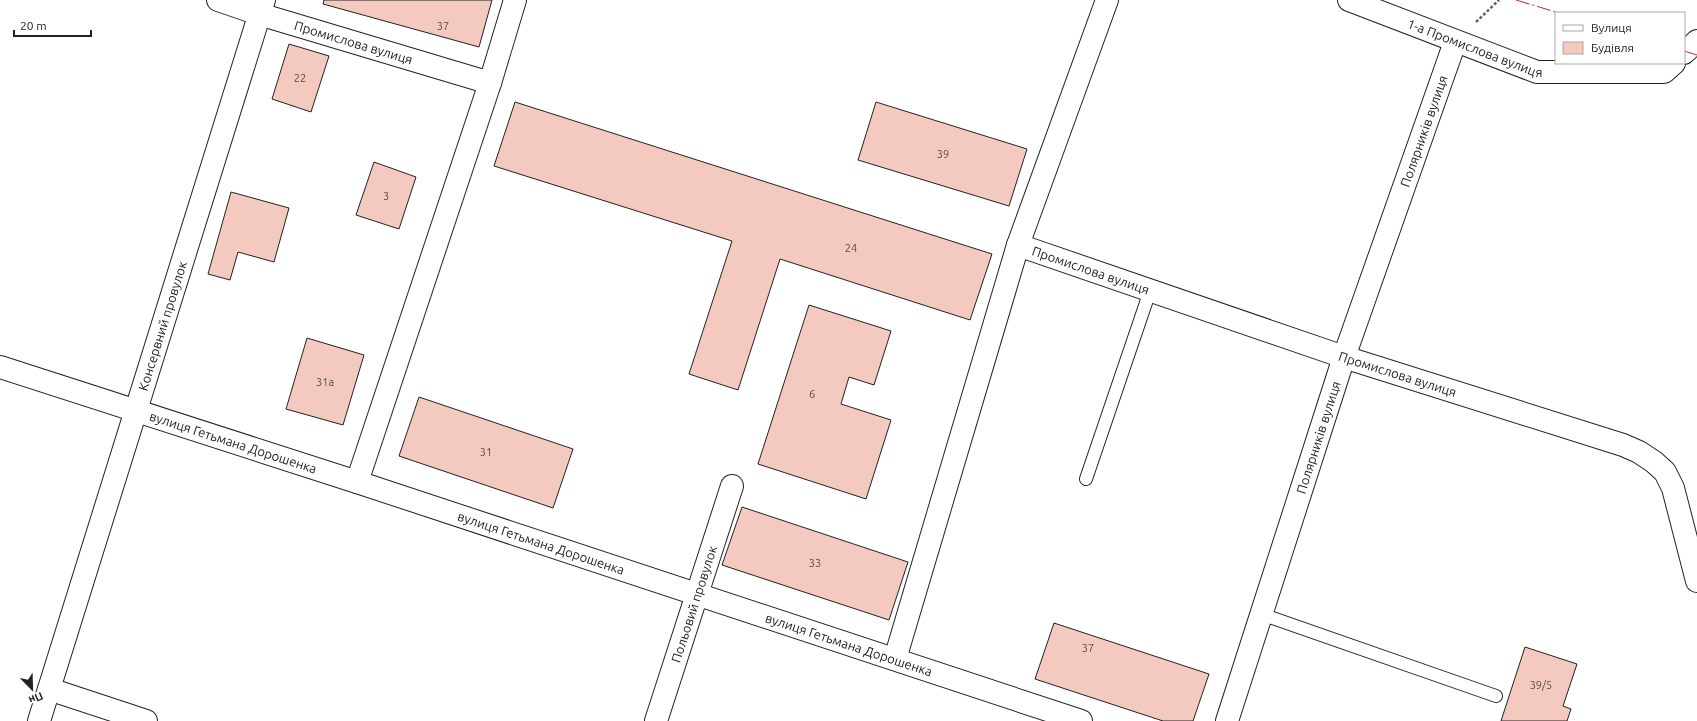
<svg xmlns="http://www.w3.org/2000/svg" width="1697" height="721" font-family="Ubuntu,sans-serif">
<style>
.building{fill:#f3c9c0;stroke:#222}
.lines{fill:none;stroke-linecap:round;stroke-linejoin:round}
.lane-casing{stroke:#222;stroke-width:14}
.street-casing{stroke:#222;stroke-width:24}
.path{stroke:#646464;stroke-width:2.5;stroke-dasharray:3 2;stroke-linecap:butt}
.lane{stroke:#fff;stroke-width:12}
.street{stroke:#fff;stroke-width:22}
.power{stroke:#c62828;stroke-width:1;stroke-dasharray:14 3 2 3;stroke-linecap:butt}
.labels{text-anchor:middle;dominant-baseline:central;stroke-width:3;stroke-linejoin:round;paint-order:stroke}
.number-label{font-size:11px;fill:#564c4a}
.street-label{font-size:13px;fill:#222;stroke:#fff}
</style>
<rect width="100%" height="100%" fill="#fff"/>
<path class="building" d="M324,0H492L479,47L323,4Z
M289,44L329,56L311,112L272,99Z
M515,102L992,254L970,320L780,259L738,390L689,374L732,241L494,166Z
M876,102L1027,149L1009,206L858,160Z
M374,162L416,177L399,229L356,215Z
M231,192L289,208L274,262L238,252L230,280L208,274Z
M809,305L891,331L874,385L849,377L841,404L891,420L866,499L758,464Z
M307,338L364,355L343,425L286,409Z
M419,397L573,449L553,508L399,456Z
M742,507L908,562L889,620L722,565Z
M1054,623L1209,674L1193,721H1163L1035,679Z
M1525,647L1577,664L1563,706L1571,709L1567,721H1501Z"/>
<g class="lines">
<g class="lane-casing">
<path id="lane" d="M1086,479L1150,291
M1261,614L1496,696"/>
</g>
<g class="street-casing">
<g id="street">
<path id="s1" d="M218,0L259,14L490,83"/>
<path id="s2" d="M1349,0L1537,72H1664L1674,63"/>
<path d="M1684,53L1697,41"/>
<path id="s3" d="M1018,245L1344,357L1623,445L1639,452L1654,462L1665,472L1673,488L1697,581"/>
<path id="s4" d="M0,367L357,482L1081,721"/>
<path d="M357,482L490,83L515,0"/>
<path d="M895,659L1018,245L1107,0"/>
<path d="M49,689L146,721"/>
<path id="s5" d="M39,721L264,0"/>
<path id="s6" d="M656,721L732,486"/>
<path id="s7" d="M1227,721L1344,357L1455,42"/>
</g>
</g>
<path class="path" d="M1476,22L1499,0"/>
<use href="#lane" class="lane"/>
<use href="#street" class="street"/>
<path class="power" d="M1516,0L1559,13
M1684,51L1697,55"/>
</g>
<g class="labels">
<g class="number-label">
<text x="443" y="26">37</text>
<text x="300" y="78">22</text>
<text x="943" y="154">39</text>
<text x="386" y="196">3</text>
<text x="851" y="248">24</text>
<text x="325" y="382">31а</text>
<text x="812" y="394">6</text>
<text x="486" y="452">31</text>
<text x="815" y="563">33</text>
<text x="1088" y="648">37</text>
<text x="1541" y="685">39/5</text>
</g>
<g class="street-label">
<text stroke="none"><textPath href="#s1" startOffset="142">Промислова вулиця</textPath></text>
<text stroke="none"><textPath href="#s2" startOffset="135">1-а Промислова вулиця</textPath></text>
<text stroke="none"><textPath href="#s7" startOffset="622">Полярників вулиця</textPath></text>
<text stroke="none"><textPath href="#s3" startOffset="77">Промислова вулиця</textPath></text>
<text stroke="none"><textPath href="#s5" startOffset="414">Консервний провулок</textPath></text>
<text stroke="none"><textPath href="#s3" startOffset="401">Промислова вулиця</textPath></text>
<text stroke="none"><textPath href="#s7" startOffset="298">Полярників вулиця</textPath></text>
<text stroke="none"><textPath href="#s4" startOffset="245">вулиця Гетьмана Дорошенка</textPath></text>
<text stroke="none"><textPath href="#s4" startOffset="569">вулиця Гетьмана Дорошенка</textPath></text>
<text stroke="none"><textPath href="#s6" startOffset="123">Польовий провулок</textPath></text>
<text stroke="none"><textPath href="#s4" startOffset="893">вулиця Гетьмана Дорошенка</textPath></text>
</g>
</g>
<rect x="1555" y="12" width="130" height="52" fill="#ffffff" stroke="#a7a7a7"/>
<rect x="1563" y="25" width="20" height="6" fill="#ffffff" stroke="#a7a7a7"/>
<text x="1591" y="32" font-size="12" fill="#222222">Вулиця</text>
<rect x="1563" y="42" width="20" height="12" fill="#f3c9c0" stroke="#a7a7a7"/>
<text x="1591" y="52" font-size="12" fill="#222222">Будівля</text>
<g transform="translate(32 689) rotate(157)" stroke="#ffffff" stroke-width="3" paint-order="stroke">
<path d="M0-3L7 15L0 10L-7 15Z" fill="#222222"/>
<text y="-6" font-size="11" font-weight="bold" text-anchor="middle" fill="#222222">Пн</text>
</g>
<path d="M14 30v6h77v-6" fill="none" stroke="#222222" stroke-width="2"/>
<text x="20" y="30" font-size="12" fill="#222222" stroke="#ffffff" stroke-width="3" paint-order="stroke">20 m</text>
</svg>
